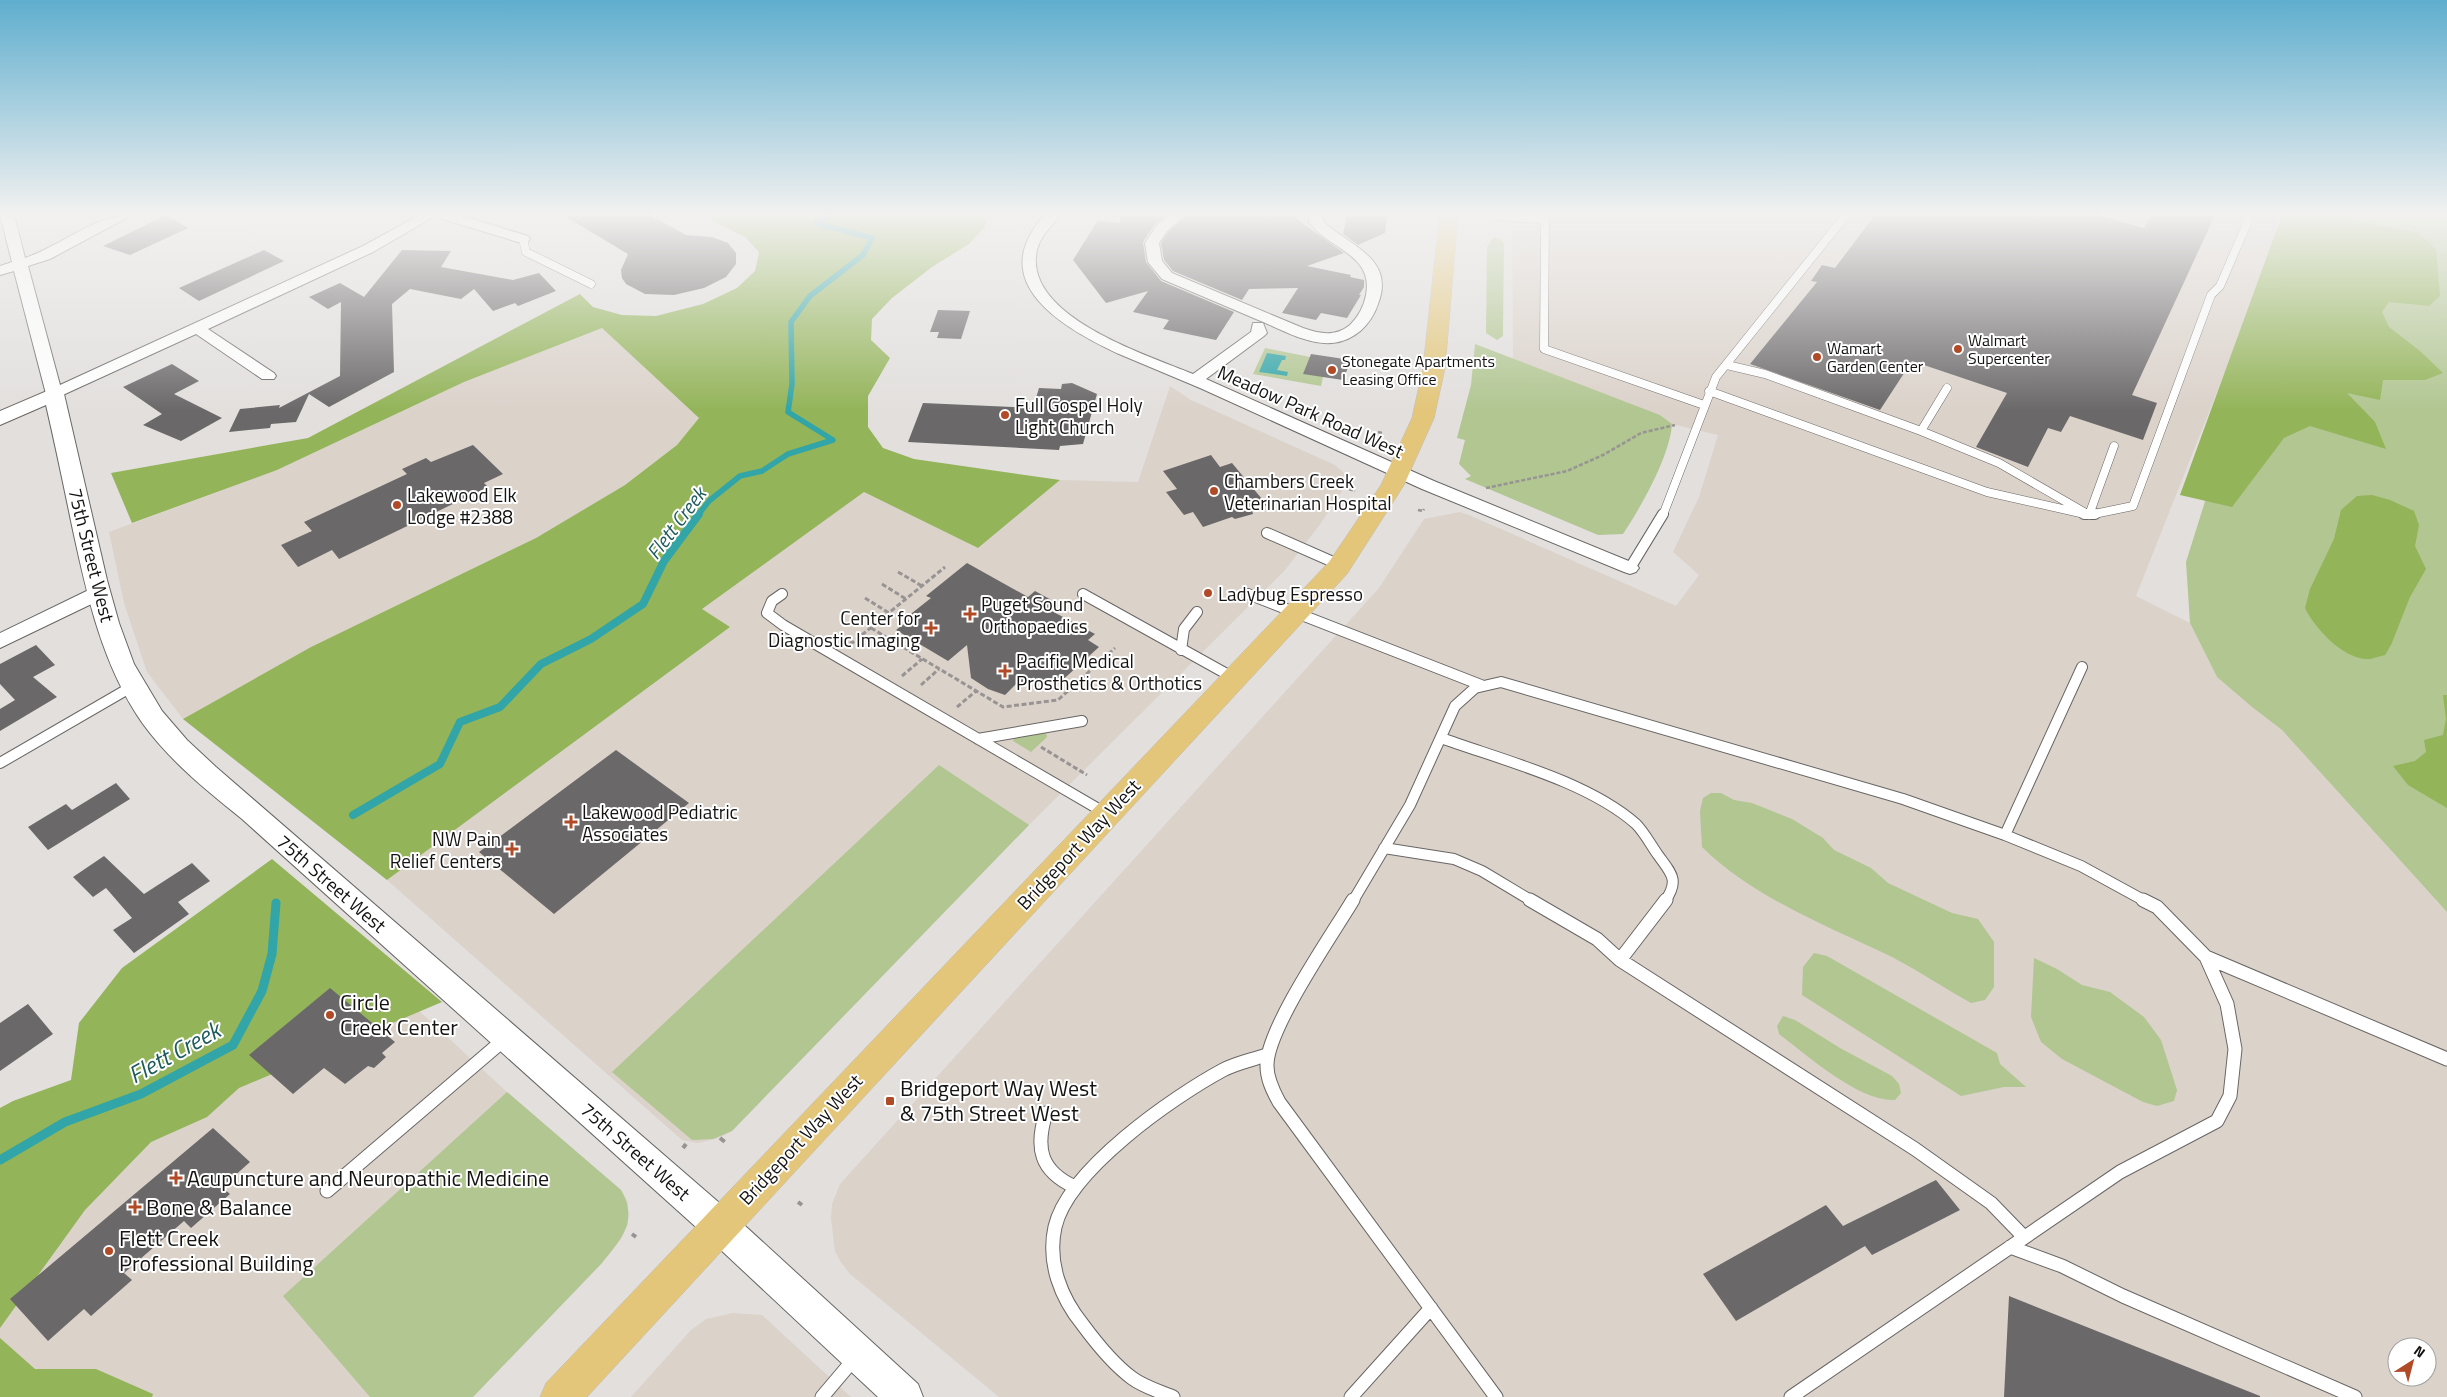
<svg xmlns="http://www.w3.org/2000/svg" width="2447" height="1397" font-family="'Titillium Web',sans-serif">
<style>
.built{fill:#dbd2ca;fill-rule:evenodd}
.green{fill:#b1c691}
.forest{fill:#93b459}
.water{fill:#31a5a7}
.lines{fill:none;stroke-linecap:round;stroke-linejoin:round}
.stream-far2{stroke:#31a5a7;stroke-width:5.5}
.stream-far1{stroke:#31a5a7;stroke-width:8}
.stream{stroke:#31a5a7;stroke-width:9}
.building{fill:#6b6869}
.service-far2-casing{stroke:#686664;stroke-width:9}
.service-far1-casing{stroke:#686664;stroke-width:12}
.service-casing{stroke:#686664;stroke-width:15}
.minor-casing{stroke:#686664;stroke-width:2}
.tertiary-casing{stroke:#686664;stroke-width:2}
.primary-casing{stroke:#bdbdbd;stroke-width:1}
.path-far2{stroke:#979493;stroke-width:2.5;stroke-dasharray:4 2;stroke-linecap:butt}
.path-far1{stroke:#979493;stroke-width:3;stroke-dasharray:5 2.5;stroke-linecap:butt}
.path{stroke:#979493;stroke-width:4;stroke-dasharray:6 3;stroke-linecap:butt}
.service-far2{stroke:#fff;stroke-width:8}
.service-far1{stroke:#fff;stroke-width:10}
.service{stroke:#fff;stroke-width:13}
.minor{fill:#fff;fill-rule:evenodd}
.tertiary{fill:#fff;fill-rule:evenodd}
.primary{fill:#e3c67a;fill-rule:evenodd}
.poi-dot{fill:#b14a26;stroke:#fff;stroke-width:2}
.labels{text-anchor:middle;dominant-baseline:central;stroke-width:4;stroke-linejoin:round;paint-order:stroke}
.far-poi-label{font-size:16px;fill:#141312;stroke:#fff;text-anchor:start}
.poi-label{font-size:19px;fill:#141312;stroke:#fff;text-anchor:start}
.street-label{font-size:19px;fill:#141312;stroke:#fff}
.water-label{font-size:20px;font-style:italic;fill:#1d5b5c;stroke:#fff}
.near-poi-label{font-size:22px;fill:#141312;stroke:#fff;text-anchor:start}
.near-water-label{font-size:24px;font-style:italic;fill:#1d5b5c;stroke:#fff}
</style>
<rect width="100%" height="100%" fill="#e2dfdd"/>
<path class="built" d="M1512,215H2279L2272,253L2136,596L2190,623L2217,677L2252,707L2282,730L2447,912V1397H999L850,1274L840,1261L835,1251L831,1218L832,1204L840,1184L1379,588L1424,519L1460,512L1469,515L1676,606L1699,575L1673,552L1699,497L1718,435L1672,424L1660,415L1513,359ZM2397,1347H2427V1377H2397Z
M602,328L699,418L677,445L625,485L536,538L311,647L183,719L147,672L124,603L109,532L277,470L464,382Z
M1170,386L1191,400L1335,465L1345,474L1347,483L1321,523L1285,570L1029,825L732,1131L719,1138L698,1143L682,1140L387,880L730,627L701,609L864,492L978,548L1060,480L1138,482Z
M341,939L507,1092L621,1190L628,1202V1224L621,1239L602,1263L473,1397H0V1291Z
M733,1313L762,1315L851,1397H631L691,1330L706,1319Z"/>
<path class="green" d="M2319,215H2447V912L2282,730L2252,707L2217,677L2190,623L2186,562L2218,460Z
M1495,237L1503,241L1504,245L1503,331V336L1497,340L1486,333L1487,247L1492,239Z
M1475,344L1660,415L1672,424C1670,456 1641,507 1623,534L1598,535L1465,479L1471,476L1459,464L1465,440L1457,438L1471,385Z
M1265,348L1310,357L1323,377L1321,386L1253,374Z
M1042,732L1046,733L1047,737L1031,752L1013,741L1015,737Z
M939,765L1029,825L732,1131L713,1139L692,1140L612,1072Z
M1711,793H1721L1734,800L1752,803L1792,819L1823,838L1834,850L1871,868L1888,883L1952,913L1978,919L1994,942V987L1985,1000L1971,1003C1944,988 1919,971 1892,957C1827,926 1754,898 1702,847L1700,811L1703,798Z
M1814,953L1827,956L1997,1053L2000,1064L2026,1087H2004L1961,1096L1802,995L1803,967Z
M2034,958L2057,969L2082,985L2110,992L2144,1017L2161,1040L2177,1090L2174,1101L2157,1106L2143,1102L2062,1059L2041,1042L2031,1017Z
M1783,1016L1795,1020L1840,1048L1892,1076L1899,1084L1901,1093L1895,1100C1859,1102 1807,1055 1779,1034L1777,1026Z
M507,1092L621,1190C639,1221 621,1239 602,1263L473,1397H370L283,1296Z"/>
<path class="forest" d="M712,215H987L985,227L969,244L932,267L892,298L872,319L871,340L890,358L868,396V427L883,448L914,459L1060,480L978,548L864,492L702,609L730,627L387,880L183,719L311,647L536,538L625,485L677,445L699,418L602,328L464,382L277,470L132,523L111,473L308,438L580,294L593,307L622,315L656,316L703,304L737,288L755,271L759,252L745,237L713,221Z
M2282,215H2327L2417,232L2436,249L2440,296L2429,306L2389,302L2382,312L2389,327L2420,351L2443,373L2425,380H2383L2380,400L2347,393L2375,422L2386,449L2310,426L2284,438L2232,507L2180,495Z
M2372,495L2390,500L2414,511L2419,525L2415,546L2426,569L2410,597L2391,645L2385,655C2380,656 2375,658 2370,659C2345,661 2315,629 2305,608L2310,589L2334,539L2341,510L2357,496Z
M2443,695H2447V808L2408,785L2393,766L2415,761L2426,752L2424,740L2443,735L2446,719Z
M272,859L442,1002L239,1088L207,1117L151,1142L85,1210L0,1328V1108L13,1101L71,1080L79,1023L122,968Z
M0,1338L35,1369H96L153,1394L152,1397H0Z"/>
<path class="water" d="M1267,353L1286,356L1285,360H1282L1277,370L1288,372L1287,376L1259,372Z"/>
<g class="lines">
<path class="stream-far2" d="M698,515L709,501L740,476L762,471L788,454L833,440L788,412L792,384L791,322L810,296L863,255L872,238L816,223L829,215"/>
<path class="stream-far1" d="M353,815L440,764L460,722L500,707L541,664L591,639L643,604L664,561L699,514"/>
<path class="stream" d="M0,1160L65,1122L141,1094L233,1045L262,991L272,954L276,903"/>
</g>
<path class="building" d="M166,215L188,228L130,255L103,246Z
M563,215H650L686,235L712,237L728,243L736,253V264L726,277L704,288L674,295L645,294L626,284L622,278L621,270L628,254Z
M1120,215H1167L1155,224L1143,242L1146,262L1161,281L1234,312L1216,340L1163,329L1169,320L1133,312L1148,291L1106,303L1073,260L1098,220L1120,223Z
M1188,215H1291L1344,253L1307,266L1351,275L1350,277L1364,280V287L1359,295H1361L1347,318L1321,313L1316,320L1282,313L1298,288L1249,289L1242,300L1173,271L1164,260L1161,243L1168,232Z
M1347,215H1387L1385,233L1358,245L1343,234Z
M1875,215H2097L2144,228L2150,217L2156,215H2215L2132,395L2157,403L2143,440L2070,416L2061,432L2048,428L2028,467L1976,447L2007,393L1912,361L1880,410L1750,364L1817,282L1811,281L1822,265L1835,268Z
M264,250L284,261L199,301L179,288Z
M402,250L451,251L441,267L513,280L539,273L556,291L518,306L515,303L493,311L474,289L461,299L410,289L392,304L394,372L329,407L309,394L296,422L271,424L270,428L229,432L240,409L280,405L279,408L340,376L341,302L328,309L309,297L340,283L364,297Z
M938,310L970,311L961,339L937,338L939,332H930Z
M1311,354L1351,360L1343,380L1303,374Z
M172,364L199,381L174,394L222,418L181,441L143,425L162,414L123,387Z
M1072,383L1097,394L1083,444L1060,446L1059,450L908,442L923,403L1033,408L1039,388L1061,389L1062,384Z
M473,445L503,474L484,483L488,487L339,559L332,550L298,567L281,545L312,531L304,522L407,474L402,469L426,458L431,462Z
M1211,455L1220,467L1232,463L1267,505L1252,510L1253,514L1235,519L1232,517L1203,527L1193,512L1184,515L1166,492L1177,489L1163,471Z
M967,563L1028,597L1035,591L1055,602L1048,609L1095,634L1088,640L1099,647L1057,685L1049,680L1017,683L1005,695L988,689L971,678L967,645L948,661L896,630L910,619L907,617L931,598L926,596Z
M36,645L55,665L33,677L57,697L0,731V709L15,700L0,684V664Z
M616,750L689,803L554,914L479,852Z
M116,783L130,799L48,850L28,827L66,804L72,810Z
M104,856L144,894L192,863L210,881L178,902L189,914L134,953L113,930L132,918L106,888L93,897L73,877Z
M330,988L395,1042L382,1053L386,1057L374,1068L368,1066L345,1084L324,1068L293,1094L249,1055Z
M28,1004L53,1034L0,1071V1023Z
M213,1128L250,1162L222,1187L230,1194L191,1228L184,1221L124,1273L132,1280L91,1316L84,1309L48,1341L10,1299Z
M1936,1180L1960,1210L1872,1255L1865,1246L1736,1321L1703,1274L1826,1205L1843,1226Z
M2009,1296L2260,1396V1397H2004Z"/>
<g class="lines">
<g class="service-far2-casing">
<path id="service-far2" d="M1490,215L1545,220
M1545,215L1544,349L1704,405
M523,239L526,252L591,284
M1727,365L1765,374L1921,431L1999,463L2089,515L2114,446
M1709,391L1987,492L2089,515L2133,506L2211,295L2220,286L2248,221L2245,215
M1921,431L1947,388
M1663,515L1716,377L1846,215"/>
</g>
<g class="service-far1-casing">
<path id="service-far1" d="M2084,514H2095
M2087,514H2089
M1267,533L1340,565
M1630,568L1663,514
M782,594L772,601L767,613L783,625L1107,814
M1083,594L1234,678
M1248,594L1481,685
M1181,650L1184,629L1197,612
M1441,738C1502,760 1587,781 1636,824C1644,832 1651,845 1658,855C1671,873 1680,880 1665,901
M978,739L1082,721
M0,763L133,686
M2005,835L2082,667
M1384,848L1454,859L1482,871L1532,901
M1353,901L1410,805L1455,706L1475,688L1501,682L1903,799L2005,835L2081,866L2145,901"/>
</g>
<g class="service-casing">
<path id="service" d="M1353,900C1332,935 1266,1030 1267,1066C1267,1079 1273,1091 1279,1102L1496,1397
M1530,900L1597,939L1620,960L1915,1149L1991,1203L2024,1237
M2206,957L2447,1059
M1620,960L1666,900
M1046,1113C1035,1148 1040,1171 1075,1187
M327,1191L506,1038
M2010,1247L2062,1266L2123,1296L2355,1397
M822,1397L855,1358
M1173,1397C1159,1391 1144,1387 1132,1378C1113,1364 1097,1344 1083,1325C1061,1298 1047,1263 1055,1227C1068,1170 1173,1097 1223,1070C1236,1063 1252,1060 1266,1055
M1351,1397L1431,1308
M1791,1397L2120,1172L2217,1121L2230,1096L2235,1049L2227,1004L2206,957L2157,907L2143,900"/>
</g>
<g class="minor-casing">
<path id="minor" d="M0,215H14L25,258C61,246 94,215 132,215L50,259L28,266L60,385L363,246L420,215H437L373,252L208,329L274,373L276,376L274,379H262L196,334L54,399L46,394L14,271L0,275V266L12,262Z
M437,215H459L528,236L530,239L528,242H518L439,218Z
M1045,215H1060C1051,227 1041,235 1037,250C1022,316 1147,355 1193,374L1251,332L1253,323H1263L1267,333L1264,336L1206,379L1434,481L1636,564L1639,568L1636,572L1630,574L1624,572L1422,489L1200,388L1119,354C1063,328 983,282 1045,215Z
M1170,215H1186L1167,231L1159,243L1162,261L1172,273L1303,328C1320,334 1335,337 1350,325C1358,317 1364,306 1366,295C1374,254 1328,249 1309,222V215H1323V221L1326,224C1353,247 1395,260 1378,304C1371,325 1354,341 1332,343C1306,345 1279,328 1256,319C1225,306 1193,292 1162,279L1148,262L1145,243L1157,225Z
M99,585L106,587L108,592L106,597L0,648V633Z"/>
</g>
<g class="tertiary-casing">
<path id="tertiary" d="M54,388L61,390L64,394L107,580L119,623L134,664L162,711L187,740L216,767L731,1213L918,1384L923,1397H878L707,1237L242,819C206,790 170,761 143,724C101,664 86,591 71,521C63,482 55,444 46,405L0,425V411Z"/>
</g>
<g class="primary-casing">
<path id="primary" d="M1440,215H1458L1445,368L1434,418L1404,485L1347,574L587,1397H540L546,1383L1329,562L1381,485L1412,418L1423,368Z"/>
</g>
<path class="path-far2" d="M1378,432L1382,433
M1486,488L1567,471L1603,455L1641,433L1675,425
M1349,489L1355,491
M1418,510L1423,511L1424,509"/>
<path class="path-far1" d="M898,572L922,586
M882,584L906,599
M865,598L889,613
M871,628L1003,707L1058,700L1115,648
M850,642L852,643L945,567
M902,676L922,659
M921,685L939,669
M957,707L976,691
M1041,747L1087,775"/>
<path class="path" d="M720,1138L725,1142
M683,1148L686,1144
M798,1202L802,1205
M632,1234L636,1237"/>
<use href="#service-far2" class="service-far2"/>
<use href="#service-far1" class="service-far1"/>
<use href="#service" class="service"/>
<use href="#minor" class="minor"/>
<use href="#tertiary" class="tertiary"/>
<use href="#primary" class="primary"/>
</g>
<linearGradient id="sky" x2="0" y2="1"><stop stop-color="#5faece"/><stop offset="0.52" stop-color="#f2f1f0"/><stop offset="1" stop-color="#f2f1f0" stop-opacity="0"/></linearGradient>
<rect width="2447" height="411" fill="url(#sky)"/>
<g class="poi-dot">
<circle cx="1958" cy="349" r="5"/>
<circle cx="1817" cy="357" r="5"/>
<circle cx="1332" cy="370" r="5"/>
<circle cx="1005" cy="415" r="5"/>
<circle cx="1214" cy="491" r="5"/>
<circle cx="397" cy="505" r="5"/>
<circle cx="1208" cy="593" r="5"/>
<path d="M967.5 606.5h5v5h5v5h-5v5h-5v-5h-5v-5h5z"/>
<path d="M928.5 620.5h5v5h5v5h-5v5h-5v-5h-5v-5h5z"/>
<path d="M1002.5 663.5h5v5h5v5h-5v5h-5v-5h-5v-5h5z"/>
<path d="M568.5 814.5h5v5h5v5h-5v5h-5v-5h-5v-5h5z"/>
<path d="M509.5 841.5h5v5h5v5h-5v5h-5v-5h-5v-5h5z"/>
<circle cx="330" cy="1015" r="5"/>
<rect x="885" y="1096" width="10" height="10" rx="2.5"/>
<path d="M173.5 1170.5h5v5h5v5h-5v5h-5v-5h-5v-5h5z"/>
<path d="M132.5 1199.5h5v5h5v5h-5v5h-5v-5h-5v-5h5z"/>
<circle cx="109" cy="1251" r="5"/>
</g>
<g class="labels">
<g class="far-poi-label">
<text x="1968" y="340">Walmart<tspan x="1968" dy="18">Supercenter</tspan></text>
<text x="1827" y="348">Wamart<tspan x="1827" dy="18">Garden Center</tspan></text>
<text x="1342" y="361">Stonegate Apartments<tspan x="1342" dy="18">Leasing Office</tspan></text>
</g>
<g class="poi-label">
<text x="1015" y="404">Full Gospel Holy<tspan x="1015" dy="22">Light Church</tspan></text>
<text x="1224" y="480">Chambers Creek<tspan x="1224" dy="22">Veterinarian Hospital</tspan></text>
<text x="407" y="494">Lakewood Elk<tspan x="407" dy="22">Lodge #2388</tspan></text>
<text x="1218" y="593">Ladybug Espresso</text>
<text x="981" y="603">Puget Sound<tspan x="981" dy="22">Orthopaedics</tspan></text>
<text x="920" y="617" text-anchor="end">Center for<tspan x="920" dy="22">Diagnostic Imaging</tspan></text>
<text x="1016" y="660">Pacific Medical<tspan x="1016" dy="22">Prosthetics &amp; Orthotics</tspan></text>
<text x="582" y="811">Lakewood Pediatric<tspan x="582" dy="22">Associates</tspan></text>
<text x="501" y="838" text-anchor="end">NW Pain<tspan x="501" dy="22">Relief Centers</tspan></text>
</g>
<g class="street-label">
<text transform="translate(1311 411) rotate(24)">Meadow Park Road West</text>
<text transform="translate(92 555) rotate(76)">75th Street West</text>
<text transform="translate(1078 844) rotate(-47)">Bridgeport Way West</text>
<text transform="translate(332 883) rotate(41)">75th Street West</text>
<text transform="translate(800 1139) rotate(-47)">Bridgeport Way West</text>
<text transform="translate(636 1151) rotate(41)">75th Street West</text>
</g>
<g class="water-label">
<text transform="translate(676 523) rotate(-53)">Flett Creek</text>
</g>
<g class="near-poi-label">
<text x="340" y="1002">Circle<tspan x="340" dy="25">Creek Center</tspan></text>
<text x="900" y="1088">Bridgeport Way West<tspan x="900" dy="25">&amp; 75th Street West</tspan></text>
<text x="187" y="1178">Acupuncture and Neuropathic Medicine</text>
<text x="146" y="1207">Bone &amp; Balance</text>
<text x="119" y="1238">Flett Creek<tspan x="119" dy="25">Professional Building</tspan></text>
</g>
<g class="near-water-label">
<text transform="translate(174 1052) rotate(-29)">Flett Creek</text>
</g>
</g>
<g transform="translate(2412 1362) rotate(36)"><circle r="24" fill="#ffffff" stroke="#a1a1a0"/>
<path d="M0-4L9 19L0 12L-9 19Z" fill="#b14a26"/>
<text y="-8" font-size="14" font-weight="bold" text-anchor="middle" fill="#141312">N</text>
</g>
</svg>
